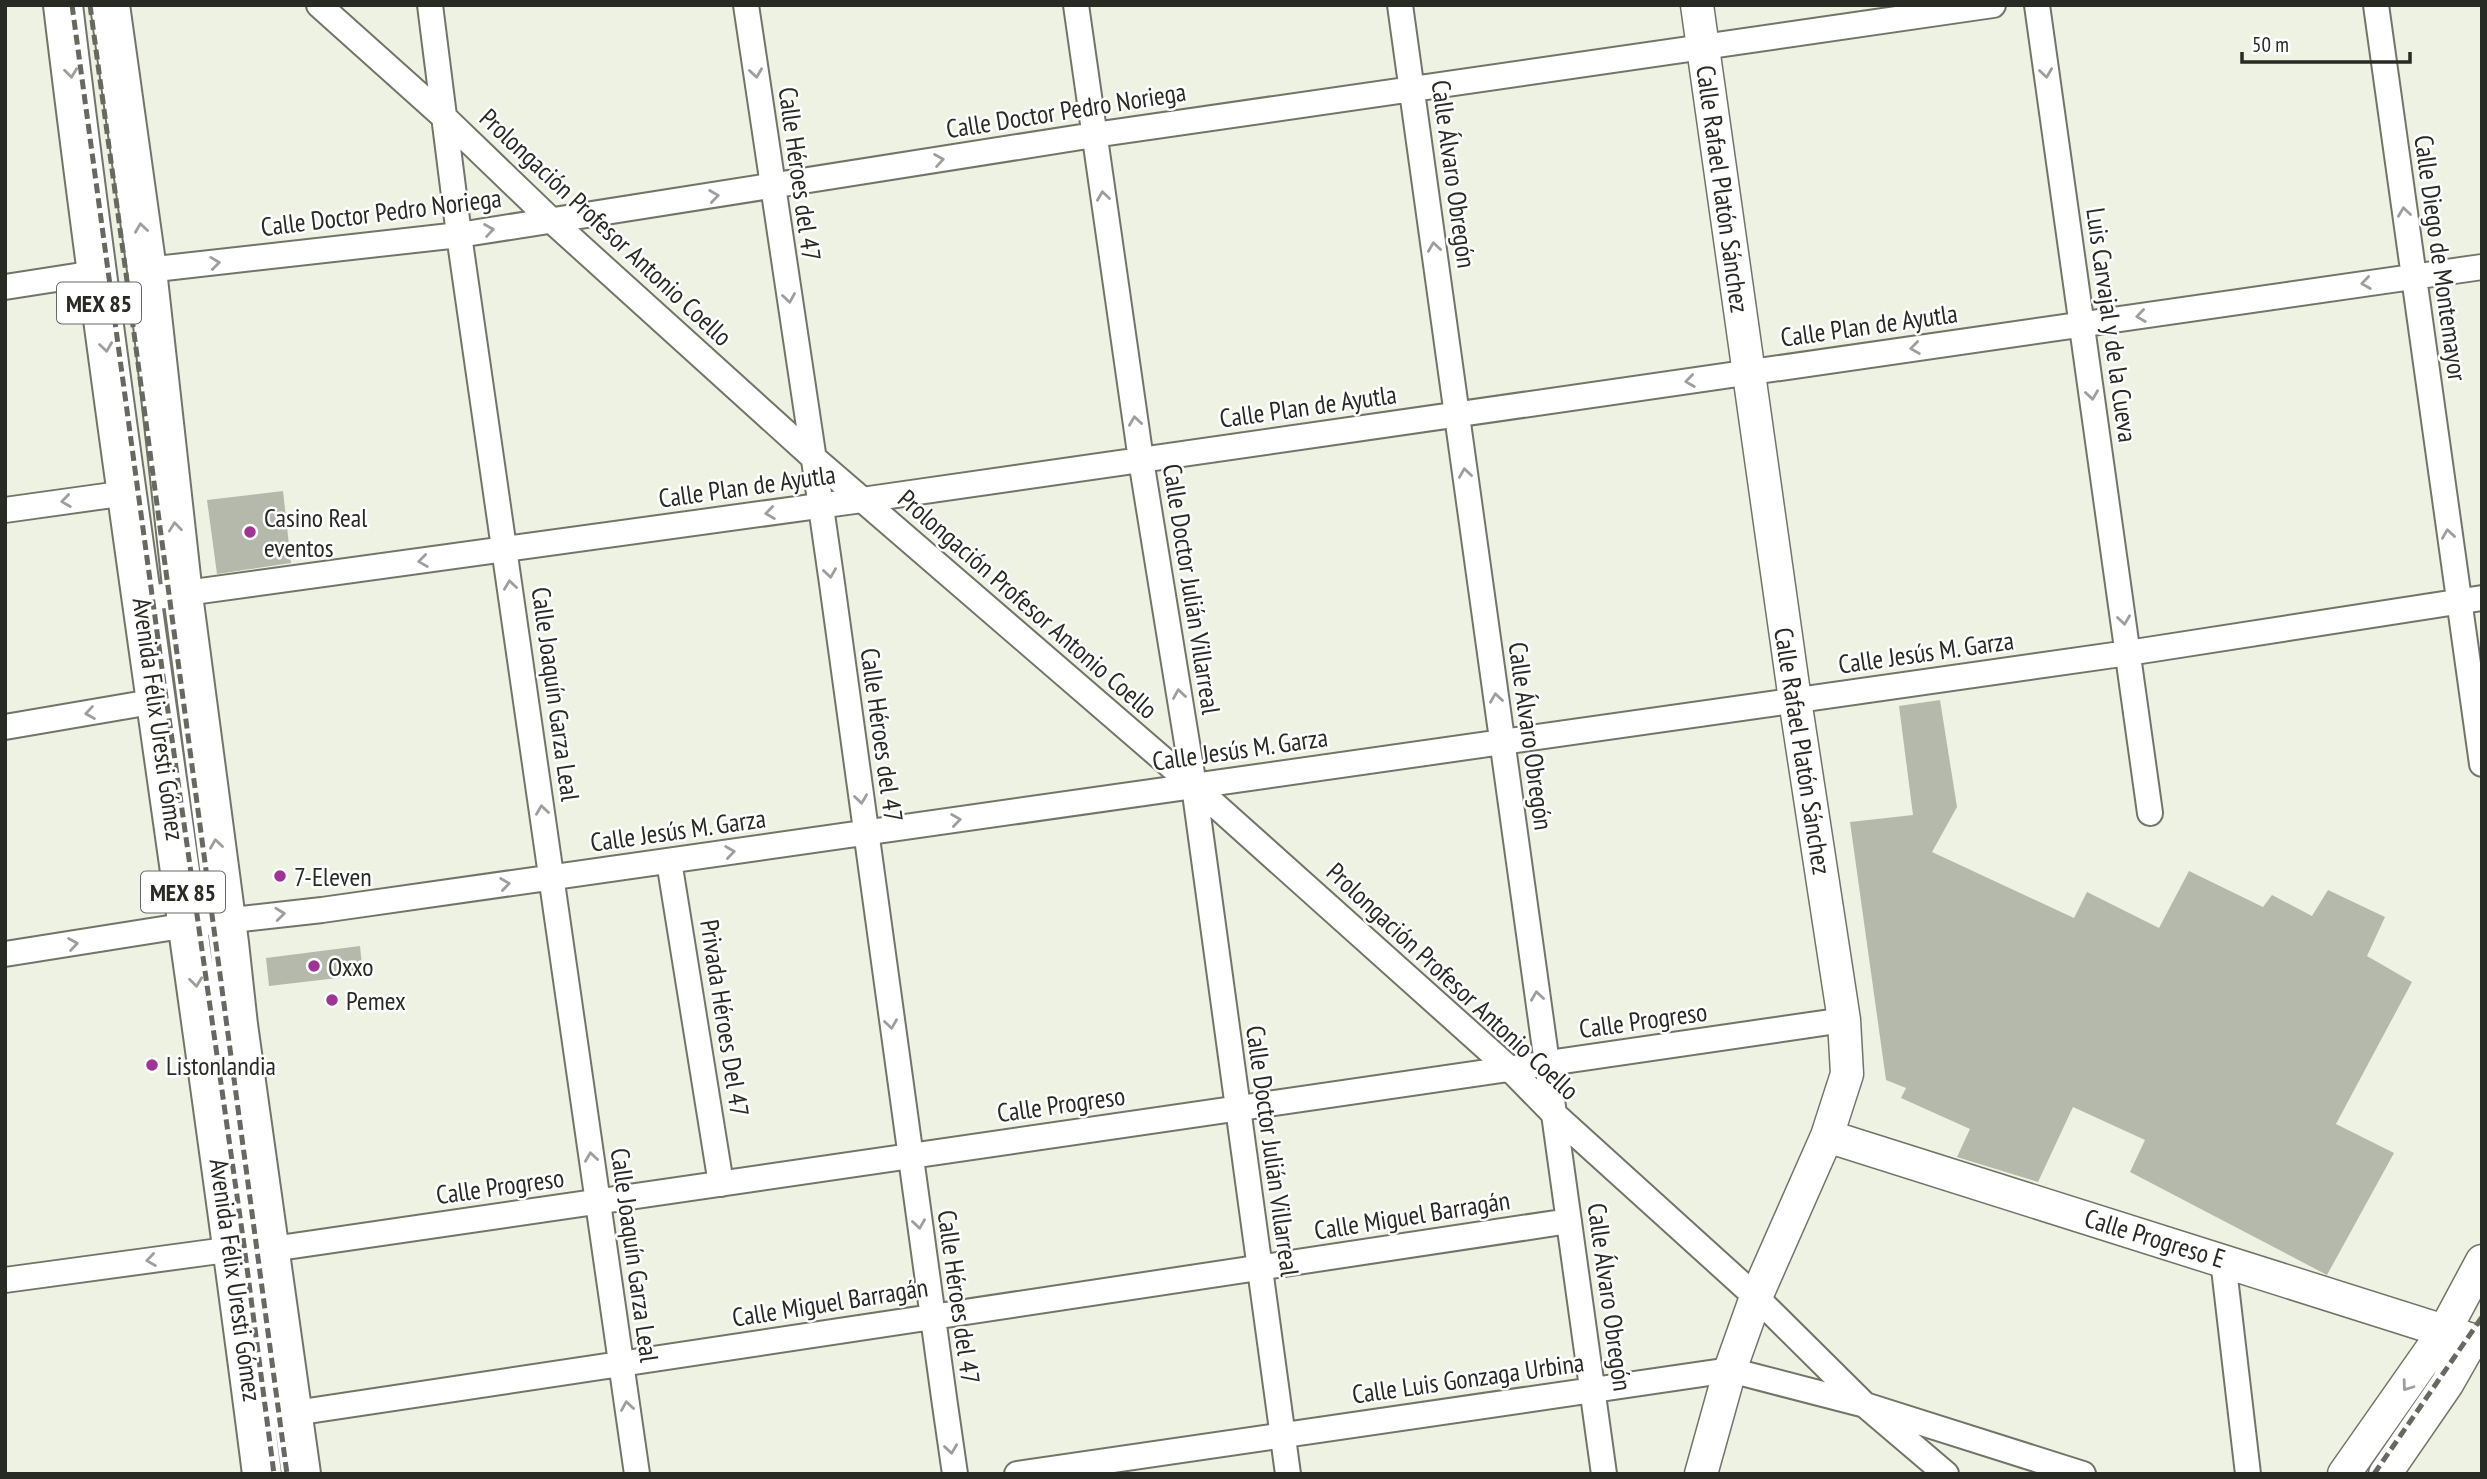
<svg xmlns="http://www.w3.org/2000/svg" width="2487" height="1479" font-family="'PT Sans Narrow',sans-serif">
<style>
.building{fill:#b5b9ab}
.lines{fill:none;stroke-linecap:round;stroke-linejoin:round}
.minor-casing{stroke:#717568;stroke-width:28}
.tertiary-casing{stroke:#717568;stroke-width:35}
.primary-casing{stroke:#717568;stroke-width:42}
.minor{stroke:#fff;stroke-width:24}
.tertiary{stroke:#fff;stroke-width:32}
.primary{stroke:#fff;stroke-width:38}
.rail{stroke:#676961;stroke-width:5;stroke-dasharray:10 5;stroke-linecap:butt}
.oneway{stroke:#9e9f9c}
.poi-dot{fill:#9f3495;stroke:#fff;stroke-width:2.5}
.labels{text-anchor:middle;dominant-baseline:central;stroke-width:5;stroke-linejoin:round;paint-order:stroke}
.shield{fill:#fff;stroke:#686a66;stroke-width:2}
.shield-label{font-size:24px;font-weight:bold;fill:#282a24}
.street-label{font-size:26px;fill:#282a24;stroke:#fff}
.poi-label{font-size:26px;fill:#282a24;stroke:#fff;text-anchor:start}
</style>
<rect width="100%" height="100%" fill="#edf2e3"/>
<path class="building" d="M283,491L291,563L217,574L207,500Z
M1940,700L1957,807L1932,852L2074,918L2087,892L2159,928L2189,871L2263,907L2272,895L2312,916L2328,890L2385,917L2367,956L2412,982L2336,1124L2394,1153L2327,1275L2130,1172L2145,1140L2073,1107L2038,1182L1957,1157L1970,1129L1901,1098L1906,1088L1886,1080L1850,822L1913,815L1899,706Z
M360,946L363,975L269,986L266,958Z"/>
<g class="lines">
<g class="minor-casing">
<path id="minor" d="M319,5L444,117L551,220L814,458L1194,786L1510,1069L1555,1115L1756,1297L1865,1405L1946,1474
M430,5L459,235L637,1474
M746,5C770,173 797,339 821,507C868,829 908,1152 955,1474
M1076,5L1141,460L1194,786L1288,1474
M1400,5L1604,1474
M2037,5L2150,813
M2376,5L2482,764
M147,270L459,235L1094,135L1993,5
M5,287L95,273
M5,510L127,493
M142,599L862,500L2482,267
M5,727L157,701
M669,861L721,1184
M5,954L188,925L322,910L2128,653L2482,598
M286,1247L1844,1020
M2223,1260L2248,1474
M5,1280L219,1251
M308,1411L1569,1221
M1017,1474L1730,1370L1865,1405L2083,1474"/>
</g>
<g class="tertiary-casing">
<path id="tertiary" d="M1697,5L1795,700L1844,1020L1847,1074L1827,1136L1756,1297L1730,1370L1701,1474
M1827,1136L2482,1343
M2344,1474L2445,1330L2482,1261
M2385,1474L2447,1384L2472,1340"/>
</g>
<g class="primary-casing">
<path id="primary" d="M63,5C122,496 200,984 262,1474
M110,5L147,270L183,595L229,943L238,1025L301,1474"/>
</g>
<use href="#minor" class="minor"/>
<use href="#tertiary" class="tertiary"/>
<use href="#primary" class="primary"/>
<path class="rail" d="M72,5L163,676L244,1245L274,1474
M90,5L287,1474
M2374,1474L2482,1317"/>
</g>
<defs><path id="oneway-chevron" d="M-2-3.5L2.5 0L-2 3.5" fill="none" stroke-width="1.6" stroke-linecap="round" stroke-linejoin="round" transform="scale(1.75)"/></defs>
<g class="oneway">
<use href="#oneway-chevron" transform="translate(71 73) rotate(83)"/>
<use href="#oneway-chevron" transform="translate(756 73) rotate(82)"/>
<use href="#oneway-chevron" transform="translate(2046 73) rotate(82)"/>
<use href="#oneway-chevron" transform="translate(939 160) rotate(-9)"/>
<use href="#oneway-chevron" transform="translate(714 196) rotate(-8)"/>
<use href="#oneway-chevron" transform="translate(1103 196) rotate(-98)"/>
<use href="#oneway-chevron" transform="translate(2404 212) rotate(-98)"/>
<use href="#oneway-chevron" transform="translate(141 228) rotate(-98)"/>
<use href="#oneway-chevron" transform="translate(489 230) rotate(-9)"/>
<use href="#oneway-chevron" transform="translate(1434 247) rotate(-98)"/>
<use href="#oneway-chevron" transform="translate(215 263) rotate(-7)"/>
<use href="#oneway-chevron" transform="translate(2366 283) rotate(172)"/>
<use href="#oneway-chevron" transform="translate(789 298) rotate(81)"/>
<use href="#oneway-chevron" transform="translate(2141 316) rotate(172)"/>
<use href="#oneway-chevron" transform="translate(106 347) rotate(82)"/>
<use href="#oneway-chevron" transform="translate(1915 348) rotate(172)"/>
<use href="#oneway-chevron" transform="translate(1690 381) rotate(172)"/>
<use href="#oneway-chevron" transform="translate(2092 395) rotate(82)"/>
<use href="#oneway-chevron" transform="translate(1135 421) rotate(-98)"/>
<use href="#oneway-chevron" transform="translate(1465 473) rotate(-98)"/>
<use href="#oneway-chevron" transform="translate(66 501) rotate(172)"/>
<use href="#oneway-chevron" transform="translate(770 513) rotate(172)"/>
<use href="#oneway-chevron" transform="translate(175 527) rotate(-96)"/>
<use href="#oneway-chevron" transform="translate(2448 534) rotate(-98)"/>
<use href="#oneway-chevron" transform="translate(423 561) rotate(172)"/>
<use href="#oneway-chevron" transform="translate(830 573) rotate(82)"/>
<use href="#oneway-chevron" transform="translate(510 585) rotate(-98)"/>
<use href="#oneway-chevron" transform="translate(2124 620) rotate(82)"/>
<use href="#oneway-chevron" transform="translate(1179 694) rotate(-99)"/>
<use href="#oneway-chevron" transform="translate(1496 698) rotate(-98)"/>
<use href="#oneway-chevron" transform="translate(90 713) rotate(171)"/>
<use href="#oneway-chevron" transform="translate(861 799) rotate(82)"/>
<use href="#oneway-chevron" transform="translate(542 810) rotate(-98)"/>
<use href="#oneway-chevron" transform="translate(956 820) rotate(-8)"/>
<use href="#oneway-chevron" transform="translate(216 844) rotate(-98)"/>
<use href="#oneway-chevron" transform="translate(730 852) rotate(-8)"/>
<use href="#oneway-chevron" transform="translate(505 884) rotate(-8)"/>
<use href="#oneway-chevron" transform="translate(280 914) rotate(-6)"/>
<use href="#oneway-chevron" transform="translate(73 944) rotate(-9)"/>
<use href="#oneway-chevron" transform="translate(196 982) rotate(83)"/>
<use href="#oneway-chevron" transform="translate(1537 996) rotate(-98)"/>
<use href="#oneway-chevron" transform="translate(891 1024) rotate(82)"/>
<use href="#oneway-chevron" transform="translate(591 1157) rotate(-98)"/>
<use href="#oneway-chevron" transform="translate(919 1224) rotate(82)"/>
<use href="#oneway-chevron" transform="translate(151 1260) rotate(172)"/>
<use href="#oneway-chevron" transform="translate(2407 1386) rotate(126)"/>
<use href="#oneway-chevron" transform="translate(627 1406) rotate(-99)"/>
<use href="#oneway-chevron" transform="translate(951 1449) rotate(82)"/>
</g>
<g class="poi-dot">
<circle cx="250" cy="532" r="7"/>
<circle cx="280" cy="876" r="7"/>
<circle cx="314" cy="966" r="7"/>
<circle cx="332" cy="1000" r="7"/>
<circle cx="152" cy="1065" r="7"/>
</g>
<g class="labels">
<g class="shield">
<rect x="57" y="282.5" width="84" height="41" rx="5"/>
<rect x="141" y="871.5" width="84" height="41" rx="5"/>
</g>
<g class="shield-label">
<text x="99" y="303">MEX 85</text>
<text x="183" y="892">MEX 85</text>
</g>
<g class="street-label">
<text transform="translate(1066 110) rotate(-9)">Calle Doctor Pedro Noriega</text>
<text transform="translate(800 174) rotate(82)">Calle Héroes del 47</text>
<text transform="translate(1454 174) rotate(82)">Calle Álvaro Obregón</text>
<text transform="translate(1723 189) rotate(82)">Calle Rafael Platón Sánchez</text>
<text transform="translate(381 212) rotate(-7)">Calle Doctor Pedro Noriega</text>
<text transform="translate(606 227) rotate(43)">Prolongación Profesor Antonio Coello</text>
<text transform="translate(2441 258) rotate(82)">Calle Diego de Montemayor</text>
<text transform="translate(1869 325) rotate(-8)">Calle Plan de Ayutla</text>
<text transform="translate(2112 325) rotate(82)">Luis Carvajal y de la Cueva</text>
<text transform="translate(1308 406) rotate(-8)">Calle Plan de Ayutla</text>
<text transform="translate(747 486) rotate(-8)">Calle Plan de Ayutla</text>
<text transform="translate(1192 589) rotate(81)">Calle Doctor Julián Villarreal</text>
<text transform="translate(1028 604) rotate(41)">Prolongación Profesor Antonio Coello</text>
<text transform="translate(1926 652) rotate(-8)">Calle Jesús M. Garza</text>
<text transform="translate(556 694) rotate(82)">Calle Joaquín Garza Leal</text>
<text transform="translate(159 719) rotate(82)">Avenida Félix Uresti Gómez</text>
<text transform="translate(882 735) rotate(82)">Calle Héroes del 47</text>
<text transform="translate(1531 736) rotate(82)">Calle Álvaro Obregón</text>
<text transform="translate(1240 749) rotate(-8)">Calle Jesús M. Garza</text>
<text transform="translate(1803 751) rotate(81)">Calle Rafael Platón Sánchez</text>
<text transform="translate(678 830) rotate(-8)">Calle Jesús M. Garza</text>
<text transform="translate(1453 981) rotate(43)">Prolongación Profesor Antonio Coello</text>
<text transform="translate(725 1018) rotate(81)">Privada Héroes Del 47</text>
<text transform="translate(1643 1020) rotate(-8)">Calle Progreso</text>
<text transform="translate(1061 1104) rotate(-8)">Calle Progreso</text>
<text transform="translate(1273 1151) rotate(82)">Calle Doctor Julián Villarreal</text>
<text transform="translate(500 1186) rotate(-8)">Calle Progreso</text>
<text transform="translate(1412 1215) rotate(-9)">Calle Miguel Barragán</text>
<text transform="translate(2155 1238) rotate(17)">Calle Progreso E</text>
<text transform="translate(635 1255) rotate(82)">Calle Joaquín Garza Leal</text>
<text transform="translate(236 1280) rotate(82)">Avenida Félix Uresti Gómez</text>
<text transform="translate(959 1297) rotate(82)">Calle Héroes del 47</text>
<text transform="translate(1610 1297) rotate(82)">Calle Álvaro Obregón</text>
<text transform="translate(830 1302) rotate(-9)">Calle Miguel Barragán</text>
<text transform="translate(1468 1378) rotate(-8)">Calle Luis Gonzaga Urbina</text>
</g>
<g class="poi-label">
<text x="264" y="517">Casino Real<tspan x="264" dy="30">eventos</tspan></text>
<text x="294" y="876">7-Eleven</text>
<text x="328" y="966">Oxxo</text>
<text x="346" y="1000">Pemex</text>
<text x="166" y="1065">Listonlandia</text>
</g>
</g>
<rect width="2487" height="1479" fill="none" stroke="#282a24" stroke-width="14"/>
<path d="M2242 52v10h168v-10" fill="none" stroke="#282a24" stroke-width="3.5"/>
<text x="2252" y="52" font-size="21" fill="#282a24" stroke="#ffffff" stroke-width="5" paint-order="stroke">50 m</text>
</svg>
